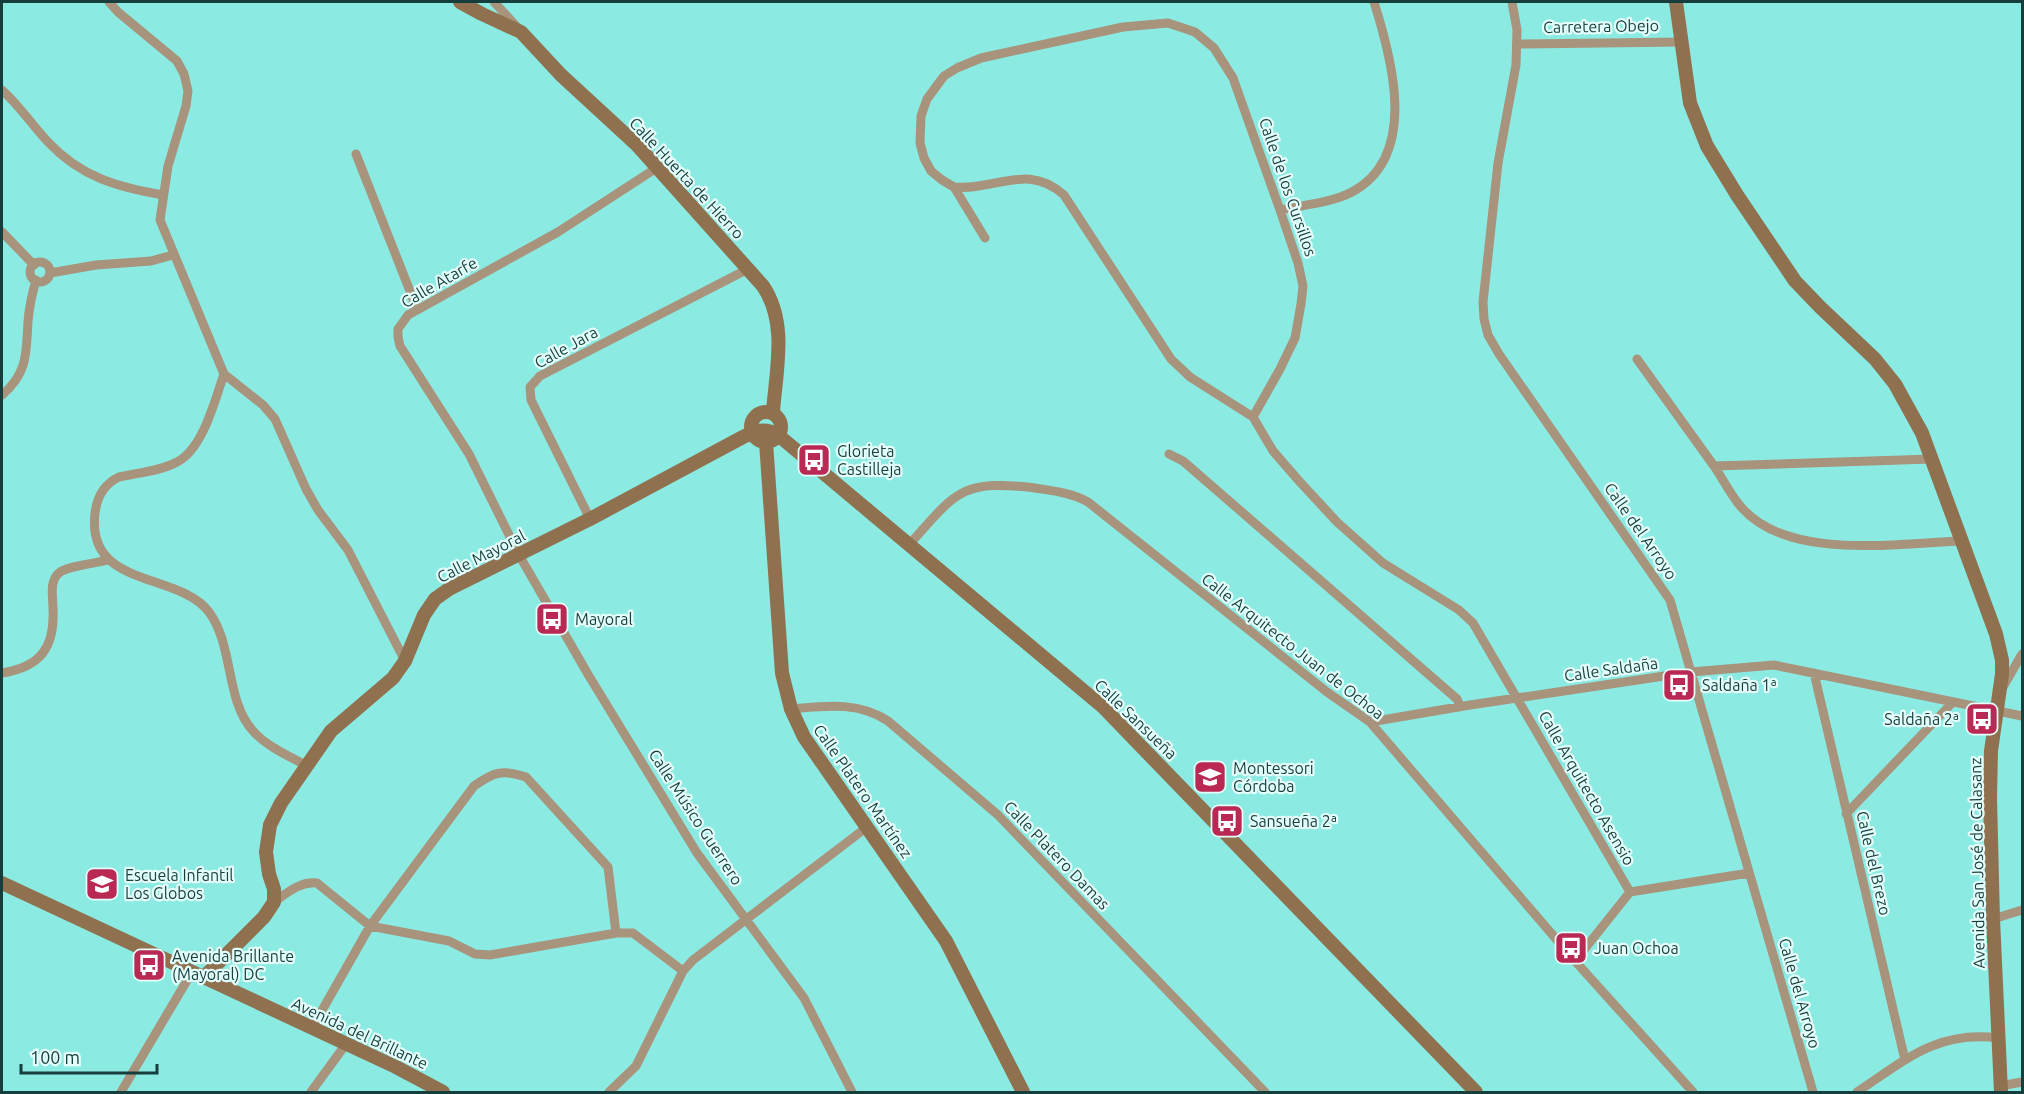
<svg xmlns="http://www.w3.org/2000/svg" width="2024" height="1094" font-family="Ubuntu,sans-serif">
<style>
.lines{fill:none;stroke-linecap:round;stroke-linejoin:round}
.street{stroke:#a8937c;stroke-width:9}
.secondary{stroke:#90714f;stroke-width:14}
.labels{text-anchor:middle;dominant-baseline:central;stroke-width:4.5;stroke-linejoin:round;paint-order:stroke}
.street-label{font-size:16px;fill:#153e3c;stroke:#e4fefb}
.poi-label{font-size:16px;fill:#153e3c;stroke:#e4fefb;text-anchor:start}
</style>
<rect width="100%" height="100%" fill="#8bebe3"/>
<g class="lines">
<path class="street" d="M109,2L118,12L177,61L184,74L188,91L186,106L168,166L160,220L224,374L263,405L275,419L306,489L318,510L348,550L405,661
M494,2L518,28
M1512,2L1517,30L1516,65L1498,163L1483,302L1484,319L1488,335L1499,354L1670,600L1813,1092
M1517,44L1681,42
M2,90C19,105 32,125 48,142C81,177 117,187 163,195
M356,154L417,309
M658,167L558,232L408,315L398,329V337L400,346L469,454L519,555L589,676L697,853L804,998L852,1092
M954,187C996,191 1027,162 1064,195L1171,359L1190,377L1253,417L1273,451L1300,482L1337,522L1383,563L1459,610L1473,623L1630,892
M1280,210C1303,205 1331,203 1352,192C1419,156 1392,59 1374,2
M2,232L34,265
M985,238L954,187L942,180L931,171L924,158L920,143L921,116L927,99L944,76L957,68L981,58L1123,27L1168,23L1195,32L1214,48L1233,78L1280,210L1298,263L1303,286L1301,304L1295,338L1280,369L1253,417
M30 272a10 10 0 1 1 20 0a10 10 0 1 1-20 0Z
M50,273L96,265L151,261L173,255
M1637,359L1714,466L1932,459
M224,374C215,400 203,449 177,462C161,471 137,473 119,477C104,484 97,497 95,513C86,589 178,571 209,612C234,646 225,700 253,731C266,746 289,756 307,766
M2,395C28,373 26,353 28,322C29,308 32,294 36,280
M1169,454L1183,461L1457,699L1460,706
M1714,466C1723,479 1731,496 1742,508C1789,561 1897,543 1961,541
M590,519L531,400L530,387L540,376L748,269
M909,545C956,492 961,479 1035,488C1054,491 1072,493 1088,502L1327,692L1370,722L1575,961L1693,1092
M2,673C40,667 55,648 53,609C53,597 49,581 59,573C67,566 97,563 108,560
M1814,673L1905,1060
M2003,687L2022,654
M791,709C825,706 858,701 888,721L998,815L1265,1092
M1370,722L1470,705L1691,672L1774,665L2022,716
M1846,814L1953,702
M274,902C287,893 300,881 317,883L370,926L449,941L475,954L490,955L616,933H633L683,971
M1993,919L2022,910
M1575,961L1630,892L1749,873
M312,1028L370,926L474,786C494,772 502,769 526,777L608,867L616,933
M2000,1086L2022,1082
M121,1092L192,972
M311,1092L346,1044
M609,1092L636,1066L683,971L693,960L867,827
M1857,1092C1904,1061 1937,1030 1998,1038"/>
<path class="secondary" d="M460,2L482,14L521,32L561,75L637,145L763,286C788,323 776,370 773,412
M1676,2L1690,103L1707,146L1737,195L1795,281L1820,307L1875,359L1895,384L1922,433L1996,634L2002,660V674L1991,751L1990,798L1993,919L2001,1092
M751 427a15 15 0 1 1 30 0a15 15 0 1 1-30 0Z
M766,442L782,673L791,709L804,737L946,941L1023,1092
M2,883L396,1067L443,1092
M203,978L264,917L274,902V889L269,874L266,852L270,825L281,803L331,731L393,678L405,661L424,615L435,599L449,589L590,519L743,437C755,431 765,427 778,435L1103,707L1476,1092"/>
</g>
<defs>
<g id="bus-square" transform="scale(1.725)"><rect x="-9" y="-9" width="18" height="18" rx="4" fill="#b92953" stroke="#e4fefb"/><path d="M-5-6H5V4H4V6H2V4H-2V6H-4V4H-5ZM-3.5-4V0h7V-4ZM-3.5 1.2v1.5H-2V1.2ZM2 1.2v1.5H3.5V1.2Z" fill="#fff"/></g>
<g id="school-square" transform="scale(1.725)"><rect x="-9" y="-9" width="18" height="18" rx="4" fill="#b92953" stroke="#e4fefb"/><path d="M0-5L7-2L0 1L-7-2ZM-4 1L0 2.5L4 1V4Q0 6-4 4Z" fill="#fff"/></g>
</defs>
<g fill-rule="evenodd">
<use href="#bus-square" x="814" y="460"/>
<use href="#bus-square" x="552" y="619"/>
<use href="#bus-square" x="1679" y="685"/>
<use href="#bus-square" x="1982" y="719"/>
<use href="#school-square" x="1210" y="777"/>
<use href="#bus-square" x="1227" y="821"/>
<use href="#school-square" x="102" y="884"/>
<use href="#bus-square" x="1571" y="948"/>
<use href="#bus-square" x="149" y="965"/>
</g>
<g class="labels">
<g class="street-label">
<text transform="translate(1601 26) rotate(-1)">Carretera Obejo</text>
<text transform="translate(687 178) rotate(47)">Calle Huerta de Hierro</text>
<text transform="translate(1288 187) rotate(71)">Calle de los Cursillos</text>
<text transform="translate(439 282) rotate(-30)">Calle Atarfe</text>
<text transform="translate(566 347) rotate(-29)">Calle Jara</text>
<text transform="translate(1641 531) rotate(55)">Calle del Arroyo</text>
<text transform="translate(481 556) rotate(-27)">Calle Mayoral</text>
<text transform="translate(1293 646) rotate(38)">Calle Arquitecto Juan de Ochoa</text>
<text transform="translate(1611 669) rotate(-8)">Calle Saldaña</text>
<text transform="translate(1136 719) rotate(44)">Calle Sansueña</text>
<text transform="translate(1587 788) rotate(60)">Calle Arquitecto Asensio</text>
<text transform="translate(863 791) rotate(55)">Calle Platero Martínez</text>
<text transform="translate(696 817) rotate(57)">Calle Músico Guerrero</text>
<text transform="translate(1057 855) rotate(46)">Calle Platero Damas</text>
<text transform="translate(1874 863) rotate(77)">Calle del Brezo</text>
<text transform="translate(1977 863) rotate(-91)">Avenida San José de Calasanz</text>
<text transform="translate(1800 993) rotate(74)">Calle del Arroyo</text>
<text transform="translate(360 1033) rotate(25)">Avenida del Brillante</text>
</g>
<g class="poi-label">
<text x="837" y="451">Glorieta<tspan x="837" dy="18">Castilleja</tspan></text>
<text x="575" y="619">Mayoral</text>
<text x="1702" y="685">Saldaña 1ª</text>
<text x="1959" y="719" text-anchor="end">Saldaña 2ª</text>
<text x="1233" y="768">Montessori<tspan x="1233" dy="18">Córdoba</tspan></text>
<text x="1250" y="821">Sansueña 2ª</text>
<text x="125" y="875">Escuela Infantil<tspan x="125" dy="18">Los Globos</tspan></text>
<text x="1594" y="948">Juan Ochoa</text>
<text x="172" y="956">Avenida Brillante<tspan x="172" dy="18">(Mayoral) DC</tspan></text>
</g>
</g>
<rect width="2024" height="1094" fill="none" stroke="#153e3c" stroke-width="6"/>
<path d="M21 1064v9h136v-9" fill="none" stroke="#153e3c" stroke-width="3"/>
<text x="30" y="1064" font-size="18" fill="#153e3c" stroke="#e4fefb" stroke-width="4.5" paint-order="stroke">100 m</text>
</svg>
